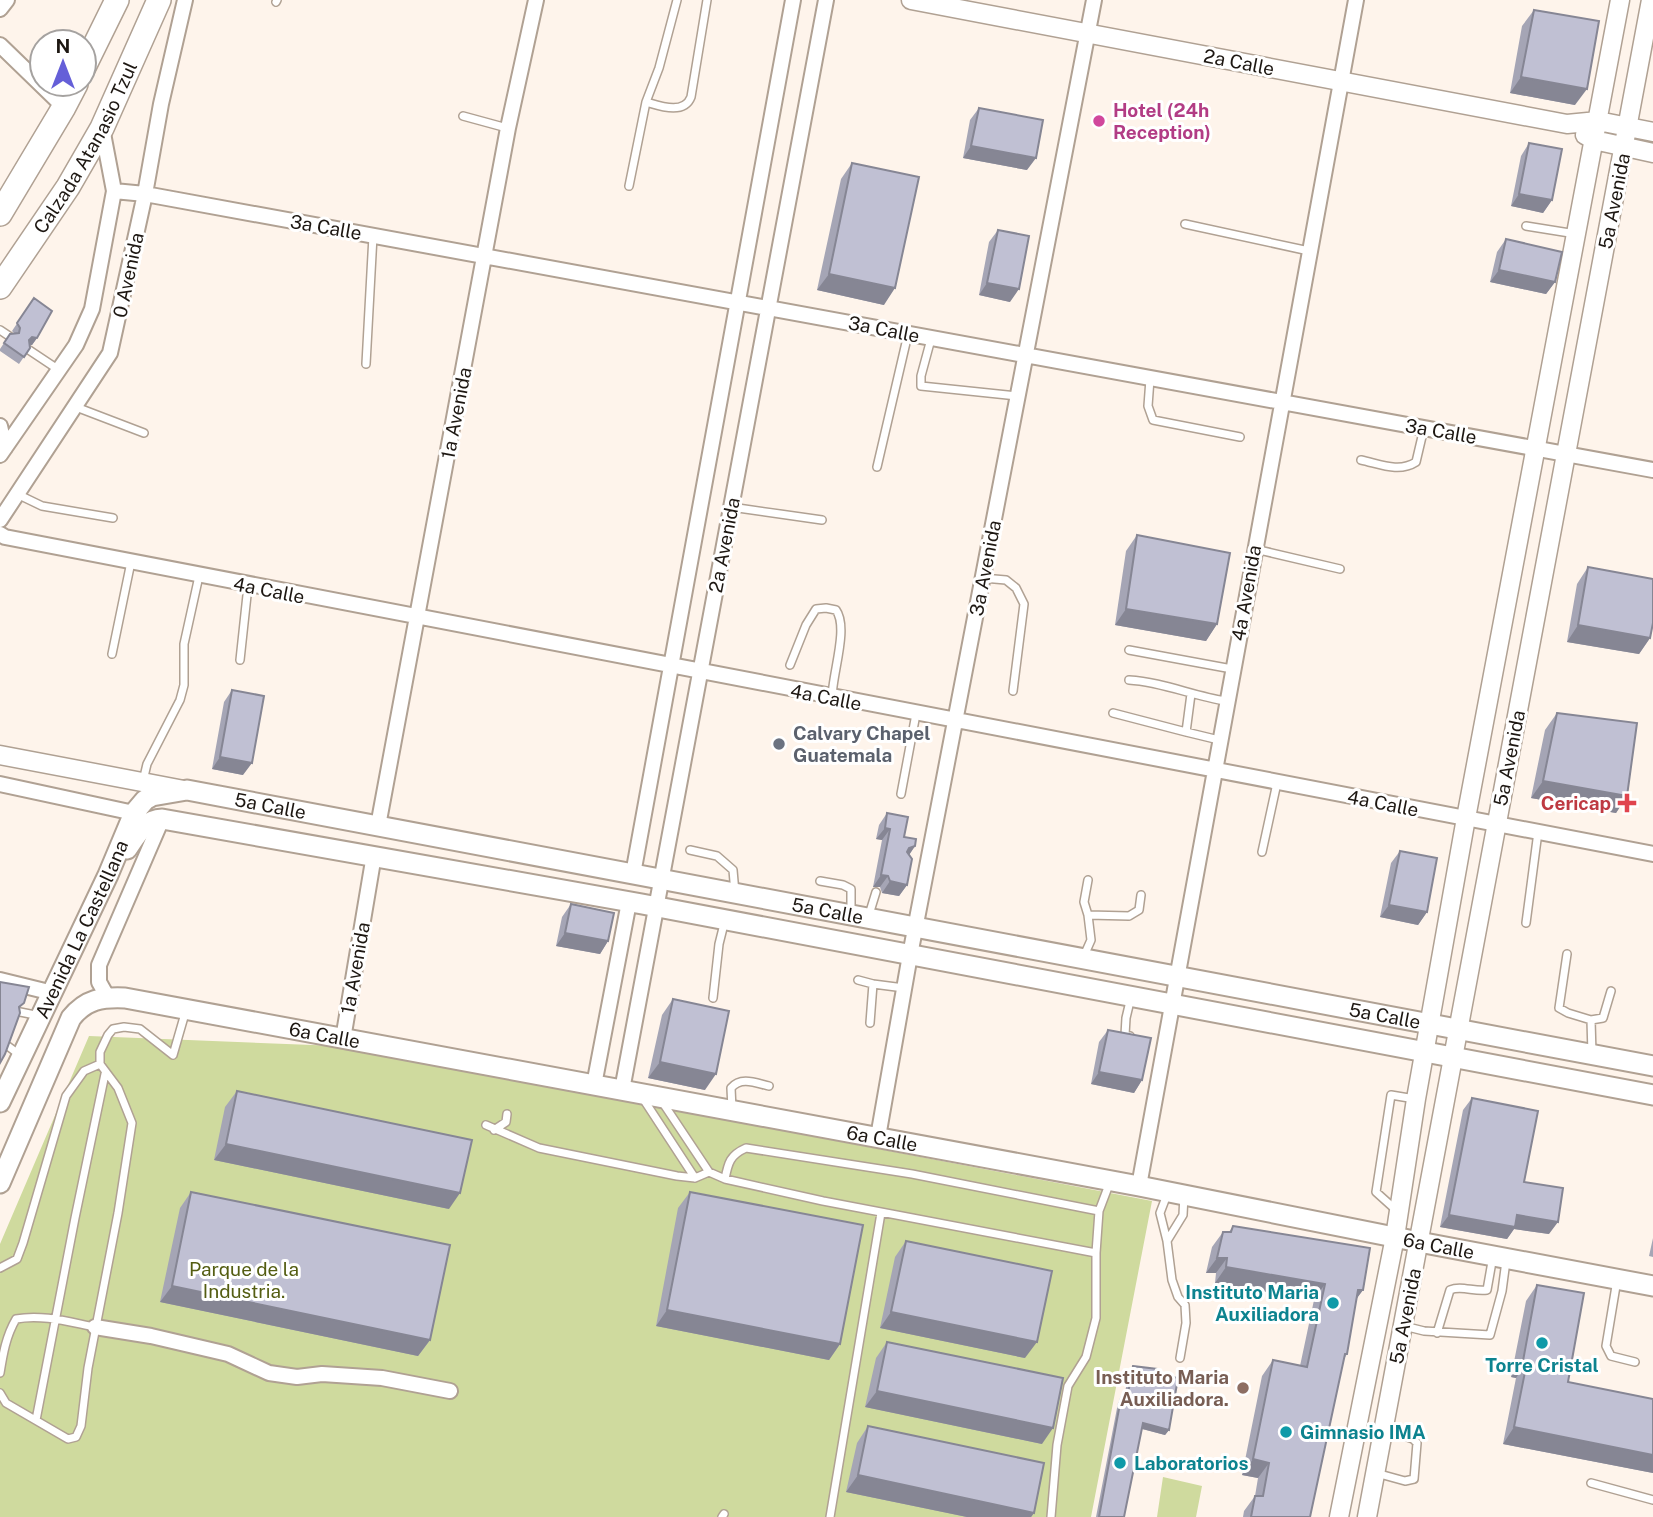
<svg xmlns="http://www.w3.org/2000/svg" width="1653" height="1517" font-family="'Public Sans',sans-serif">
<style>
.green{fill:#cfda9e}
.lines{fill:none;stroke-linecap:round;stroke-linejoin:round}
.service-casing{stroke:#b0a193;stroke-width:10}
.minor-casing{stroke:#b0a193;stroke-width:18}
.tertiary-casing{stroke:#b0a193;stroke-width:21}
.secondary-casing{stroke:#b0a193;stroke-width:23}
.primary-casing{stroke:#b0a193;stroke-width:26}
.service{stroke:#fff;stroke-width:7}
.minor{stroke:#fff;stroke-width:14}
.tertiary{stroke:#fff;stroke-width:18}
.secondary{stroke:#fff;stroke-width:19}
.primary{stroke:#fff;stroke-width:23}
.wall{fill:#a5a5b5}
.shaded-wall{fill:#868694}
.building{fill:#c0c0d3;stroke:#868694;stroke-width:2}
.hotel-dot{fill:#d1479c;stroke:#fff;stroke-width:2.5}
.worship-dot{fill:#6b7280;stroke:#fff;stroke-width:2.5}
.health-dot{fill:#e0444e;stroke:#fff;stroke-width:2.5}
.culture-dot{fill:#0f9aa8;stroke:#fff;stroke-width:2.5}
.education-dot{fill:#8d6e63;stroke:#fff;stroke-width:2.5}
.labels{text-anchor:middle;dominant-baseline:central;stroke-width:6;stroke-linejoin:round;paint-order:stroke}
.street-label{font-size:19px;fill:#1d1712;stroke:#fff}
.hotel-label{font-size:19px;font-weight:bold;fill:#b23c85;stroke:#fff;text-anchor:start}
.worship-label{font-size:19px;font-weight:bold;fill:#5b616d;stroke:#fff;text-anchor:start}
.health-label{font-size:19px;font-weight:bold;fill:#be3a42;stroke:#fff;text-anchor:end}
.park-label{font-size:19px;fill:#545d12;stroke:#fff}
.culture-label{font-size:19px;font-weight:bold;fill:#0d838f;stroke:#fff;text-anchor:start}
.education-label{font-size:19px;font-weight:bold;fill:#785e54;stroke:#fff;text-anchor:end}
</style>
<rect width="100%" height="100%" fill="#fef4eb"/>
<path class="green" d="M89,1036L338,1046L1152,1201L1091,1517H0V1244Z
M1163,1477L1202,1486L1196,1517H1157Z"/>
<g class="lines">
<g class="service-casing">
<path id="service" d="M677,0L659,68L646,102C660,106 684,115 691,97L707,0
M276,2L277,0
M463,116L507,128
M629,186L646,102
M1185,224L1309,251
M1526,226L1576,234
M0,330L9,336
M931,339L921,376V386L1017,396
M29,350L59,370
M366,364L373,236
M1150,379L1148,406L1153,420L1240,437
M76,407L144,433
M1361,460C1380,464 1399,473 1416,462L1424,428
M877,467L908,334
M17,494L42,506L113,518
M731,507L822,520
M1255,549L1340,569
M983,578L1006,580L1016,588L1024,604L1013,691
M1129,650L1232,669
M112,654L131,562
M240,660L248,586
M790,665L806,625L816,609L826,608L836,610C849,628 832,674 832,698
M1129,680C1163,682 1193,696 1226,701
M1113,713L1186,732L1191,694
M1186,732L1219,740
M143,781L147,764L180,700L184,685V644L199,576
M901,794L916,714
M690,850L717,856L733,870L735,893
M1262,852L1277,783
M820,881L843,885L851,889V913
M1088,915L1129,916L1139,910L1141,895
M868,918L876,892
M1526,923L1538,832
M1567,954L1559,1008L1568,1013L1591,1020L1592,1054
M1083,958L1091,940L1088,915L1084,902L1088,880
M858,980L873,984
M713,998L719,944L725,920
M0,1008L40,1016
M1591,1020L1603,1018L1611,991
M870,1023L873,984L904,988
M1130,1036L1125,1035L1126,1018L1131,997
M0,1044H5L20,1055
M642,1097L695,1178
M661,1100L709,1172L725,1179L823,1201L1096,1253L1099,1211L912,1174L746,1148C730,1155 728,1163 725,1179
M732,1109L731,1088C741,1076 756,1083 769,1086
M486,1125L539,1148L677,1176L695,1178L709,1172
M494,1130L506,1122L507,1114
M1396,1210L1376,1192L1391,1095L1415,1099
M1099,1211L1110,1182
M1167,1241L1160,1213L1168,1192
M0,1268L17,1259L23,1243L66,1096L84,1071L100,1064
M1617,1280L1606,1346L1611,1356L1635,1362
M1404,1326L1424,1331L1490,1335L1502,1291L1506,1261
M1437,1333L1450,1290C1461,1285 1474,1292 1487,1290L1493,1256
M1180,1358L1186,1323L1185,1305L1178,1297L1172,1280L1167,1241L1183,1215L1184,1195
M0,1373C3,1354 6,1336 16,1319C42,1314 69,1322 95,1327
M0,1393L6,1403L68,1439L76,1437L81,1426L88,1368L118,1213L132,1123L118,1088L100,1064V1052L108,1035L113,1029L124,1027L140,1029L173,1055L186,1010
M36,1420L75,1218L105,1074
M1376,1473L1405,1481L1414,1479L1417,1443L1413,1439L1384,1429
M1591,1483L1653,1500
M722,1517L724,1514
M830,1517L881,1213
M1051,1517L1057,1445L1068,1386L1086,1357L1096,1318V1253"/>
</g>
<g class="minor-casing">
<path id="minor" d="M0,9L7,0
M0,45L64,107
M114,191L145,194L1653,470
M0,426L5,448
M0,455L76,345L92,309L114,191L102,128
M0,520L110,353L145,194L161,104L185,0
M0,534L5,537C553,647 1103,748 1653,854
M0,784L134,813L141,818
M378,826L508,128L536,0
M633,874L793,0
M0,980L53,993
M108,998L99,982V965L162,819
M343,1039L374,855
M594,1085L629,902
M622,1090L826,0
M878,1137L910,955L1094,0
M1139,1186L1356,0
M95,1327L151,1336L228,1354L269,1373L297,1377L322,1374L382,1378L450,1391"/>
</g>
<g class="tertiary-casing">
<path id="tertiary" d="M911,0L1567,124L1598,121L1653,132
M1585,135L1594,140L1653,153
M0,755L184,790
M1339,1517L1395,1237L1416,1099L1466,818L1620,0
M1367,1517L1651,0"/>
</g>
<g class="secondary-casing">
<g id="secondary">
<path d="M127,849C136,836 145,819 162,819L642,904L1653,1095"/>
<path id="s1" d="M0,1102L108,875L134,813L145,800L152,796L187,790L1653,1066"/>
<path id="s2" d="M0,1183L71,1018C86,999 102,997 125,998L1139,1186L1419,1242L1653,1286"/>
</g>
</g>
<g class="primary-casing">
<g id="primary">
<path d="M84,67L117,0"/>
<path d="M0,214L64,107L76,84"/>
<path id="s3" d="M0,287L68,187L102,128L159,0"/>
</g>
</g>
<use href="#service" class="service"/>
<use href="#minor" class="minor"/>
<use href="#tertiary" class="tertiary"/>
<use href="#secondary" class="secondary"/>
<use href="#primary" class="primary"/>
</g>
<path class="wall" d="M1534,10L1575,105L1510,93L1522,26Z
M979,108L1027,170L963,158L970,120Z
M1529,143L1552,200L1543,213L1511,206L1521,156Z
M852,163L884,305L817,290L841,179Z
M998,230L1010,302L979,295L989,242Z
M1506,239L1555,282L1546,294L1490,282L1497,252Z
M34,298L37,338L32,345H30V348L19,364L0,351V349L10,334L14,333L12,331Z
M1137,535L1217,624L1206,641L1115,625L1126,551Z
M1588,567L1650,638L1639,654L1567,642L1577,584Z
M232,690L243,775L212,769L224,702Z
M1557,713L1627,796L1616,813L1531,798L1545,730Z
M887,813L904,837L915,846L909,855L907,885L899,896L882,893L880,887H873L882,840L876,839L879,825Z
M1400,851L1427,912L1418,925L1380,917L1391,863Z
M571,904L608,941L600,954L556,946L562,917Z
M673,999L705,1090L648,1078L662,1015Z
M1108,1030L1142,1080L1134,1093L1091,1084L1099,1042Z
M237,1091L449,1209L214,1160L225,1107Z
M1472,1098L1524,1182L1549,1234L1514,1229L1507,1239L1440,1227L1463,1110Z
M191,1192L430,1340L418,1356L160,1302L180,1208Z
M690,1192L840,1344L829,1360L656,1326L678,1208Z
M1233,1226L1363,1290L1356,1299L1347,1354L1344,1359L1310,1517H1243L1244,1511L1255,1496L1258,1478L1242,1475L1262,1376L1273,1360L1300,1366L1314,1300L1215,1283L1216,1273H1206L1212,1247L1223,1232H1229Z
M1653,1238V1257L1649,1256Z
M906,1241L1025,1358L880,1328L895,1257Z
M1537,1285L1568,1382L1653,1399V1473L1503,1444L1516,1378L1511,1377L1526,1301Z
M887,1342L1042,1444L865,1407L876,1358Z
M1133,1366L1157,1374L1169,1430L1165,1435L1142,1429L1124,1517H1096L1118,1403L1121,1398H1124L1129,1371Z
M868,1426L1034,1513L1031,1517H967L846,1492L857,1443Z"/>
<path class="shaded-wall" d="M1521,77L1587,89L1575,105L1510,93Z
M971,146L1036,158L1027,170L963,158Z
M1519,194L1552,200L1543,213L1511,206Z
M1499,270L1555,282L1546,294L1490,282Z
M829,274L895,288L884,305L817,290Z
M987,283L1019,289L1010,302L979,295Z
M32,337L37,338L32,345L27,344L29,340Z
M1126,609L1217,624L1206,641L1115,625Z
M1578,625L1650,638L1639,654L1567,642Z
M220,757L252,763L243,775L212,769Z
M1543,781L1627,796L1616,813L1531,798Z
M885,828L890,829L882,840L876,839Z
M915,846L907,858L901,859L909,848Z
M881,875L888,876L880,887H873Z
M890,881L907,885L899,896L882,893Z
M1389,905L1427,912L1418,925L1380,917Z
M565,933L608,941L600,954L556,946Z
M660,1062L716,1074L705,1090L648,1078Z
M1099,1072L1142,1080L1134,1093L1091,1084Z
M226,1144L460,1193L449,1209L214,1160Z
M1449,1215H1517L1558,1222L1549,1234L1514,1229L1507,1239L1440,1227Z
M1217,1258H1227L1216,1273H1206Z
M1226,1267L1325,1284L1314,1300L1215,1283Z
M172,1286L430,1340L418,1356L160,1302Z
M1358,1290H1363L1352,1305Z
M667,1310L840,1344L829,1360L656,1326Z
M891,1312L1037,1342L1025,1358L880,1328Z
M1523,1361L1527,1362L1516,1378L1511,1377Z
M877,1391L1053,1428L1042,1444L865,1407Z
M1143,1423L1169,1430L1165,1435L1139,1428Z
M1514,1427L1653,1455V1473L1503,1444Z
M1253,1459L1269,1463L1258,1478L1242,1475Z
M858,1475L1034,1513L1031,1517H967L846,1492Z"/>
<path class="building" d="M1534,10L1599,21L1587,89L1521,77Z
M979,108L1043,120L1036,158L971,146Z
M1529,143L1562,149L1552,200L1519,194Z
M852,163L919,177L895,288L829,274Z
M998,230L1029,236L1019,289L987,283Z
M1506,239L1562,252L1555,282L1499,270Z
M34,298L52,311L37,338L32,337L29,340L30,348L24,357L4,343L10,334L19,333L20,328L17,323Z
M1137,535L1230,553L1217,624L1126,609Z
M1588,567L1653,579V623L1650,638L1578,625Z
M232,690L264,696L252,763L220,757Z
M1557,713L1637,723L1627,796L1543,781Z
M887,813L908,817L904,837L916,839L915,846L909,848L907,852L912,859L907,885L890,881L888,876L881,875L890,829L885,828Z
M1400,851L1437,858L1427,912L1389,905Z
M571,904L614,913L608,941L565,933Z
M0,982L29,987L24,1003L19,1007L20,1013L5,1054L0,1063Z
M673,999L729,1011L716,1074L660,1062Z
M1108,1030L1151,1038L1142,1080L1099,1072Z
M237,1091L472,1140L460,1193L226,1144Z
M1472,1098L1538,1111L1524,1182L1563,1188L1558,1222L1517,1215L1515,1227L1449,1215Z
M191,1192L450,1245L430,1340L172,1286Z
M690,1192L863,1225L840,1344L667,1310Z
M1233,1226L1370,1248L1363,1290H1358L1347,1354H1345L1310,1517H1251L1255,1496H1263L1269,1463L1253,1459L1273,1360L1307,1367L1325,1284L1226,1267L1227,1258H1217L1223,1232H1231Z
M906,1241L1052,1271L1037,1342L891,1312Z
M1537,1285L1584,1293L1568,1382L1653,1399V1455L1514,1427L1527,1362L1523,1361Z
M887,1342L1063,1378L1053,1428L877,1391Z
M1133,1366L1157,1369V1374L1178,1378L1169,1430L1143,1423L1124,1517H1099L1121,1398L1127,1399Z
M868,1426L1044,1463L1034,1513L858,1475Z"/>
<circle class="hotel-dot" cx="1099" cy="121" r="7"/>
<circle class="worship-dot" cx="779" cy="744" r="7"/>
<path class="health-dot" d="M1623.5 792.5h7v7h7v7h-7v7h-7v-7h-7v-7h7z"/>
<g class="culture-dot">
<circle cx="1333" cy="1303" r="7"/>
<circle cx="1542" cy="1343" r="7"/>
<circle cx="1286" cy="1432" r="7"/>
<circle cx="1120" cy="1463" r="7"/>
</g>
<circle class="education-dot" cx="1243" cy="1388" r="7"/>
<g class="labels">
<g class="street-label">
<text transform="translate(1239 62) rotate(11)">2a Calle</text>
<text stroke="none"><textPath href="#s3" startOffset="164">Calzada Atanasio Tzul</textPath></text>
<text transform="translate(1614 201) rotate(-79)">5a Avenida</text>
<text transform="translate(326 227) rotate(10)">3a Calle</text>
<text transform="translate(128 275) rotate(-78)">0 Avenida</text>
<text transform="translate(884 329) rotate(11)">3a Calle</text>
<text transform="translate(456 413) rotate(-79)">1a Avenida</text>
<text transform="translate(1441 431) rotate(10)">3a Calle</text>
<text transform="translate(724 545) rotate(-79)">2a Avenida</text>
<text transform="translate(985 568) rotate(-79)">3a Avenida</text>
<text transform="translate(269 590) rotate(11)">4a Calle</text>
<text transform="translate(1246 593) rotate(-80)">4a Avenida</text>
<text transform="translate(826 697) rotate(11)">4a Calle</text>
<text transform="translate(1509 758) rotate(-79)">5a Avenida</text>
<text transform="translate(1383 803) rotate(11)">4a Calle</text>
<text stroke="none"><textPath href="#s1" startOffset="464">5a Calle</textPath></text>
<text stroke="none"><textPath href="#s1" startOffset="1031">5a Calle</textPath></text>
<text stroke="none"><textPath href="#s1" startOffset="191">Avenida La Castellana</textPath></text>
<text transform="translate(355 968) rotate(-80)">1a Avenida</text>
<text stroke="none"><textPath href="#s1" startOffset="1598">5a Calle</textPath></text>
<text stroke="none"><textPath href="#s2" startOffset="443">6a Calle</textPath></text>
<text stroke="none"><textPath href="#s2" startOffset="1010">6a Calle</textPath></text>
<text stroke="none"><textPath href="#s2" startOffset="1577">6a Calle</textPath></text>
<text transform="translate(1405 1316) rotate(-79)">5a Avenida</text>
</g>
<g class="hotel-label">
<text x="1113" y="110">Hotel (24h<tspan x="1113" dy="22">Reception)</tspan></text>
</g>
<g class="worship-label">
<text x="793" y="733">Calvary Chapel<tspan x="793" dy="22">Guatemala</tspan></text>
</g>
<g class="health-label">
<text x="1611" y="803">Cericap</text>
</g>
<g class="park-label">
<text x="244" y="1269">Parque de la<tspan x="244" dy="22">Industria.</tspan></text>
</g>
<g class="culture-label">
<text x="1319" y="1292" text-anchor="end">Instituto Maria<tspan x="1319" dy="22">Auxiliadora</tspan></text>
<text x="1542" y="1365" text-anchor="middle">Torre Cristal</text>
<text x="1300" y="1432">Gimnasio IMA</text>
<text x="1134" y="1463">Laboratorios</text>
</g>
<g class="education-label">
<text x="1229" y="1377">Instituto Maria<tspan x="1229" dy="22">Auxiliadora.</tspan></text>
</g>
</g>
<g transform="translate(63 63)"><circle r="33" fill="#ffffff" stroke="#a5a2a0" stroke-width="2"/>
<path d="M0-5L12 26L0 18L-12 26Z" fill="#655fd8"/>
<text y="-10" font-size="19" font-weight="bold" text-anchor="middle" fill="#1d1712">N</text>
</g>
</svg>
